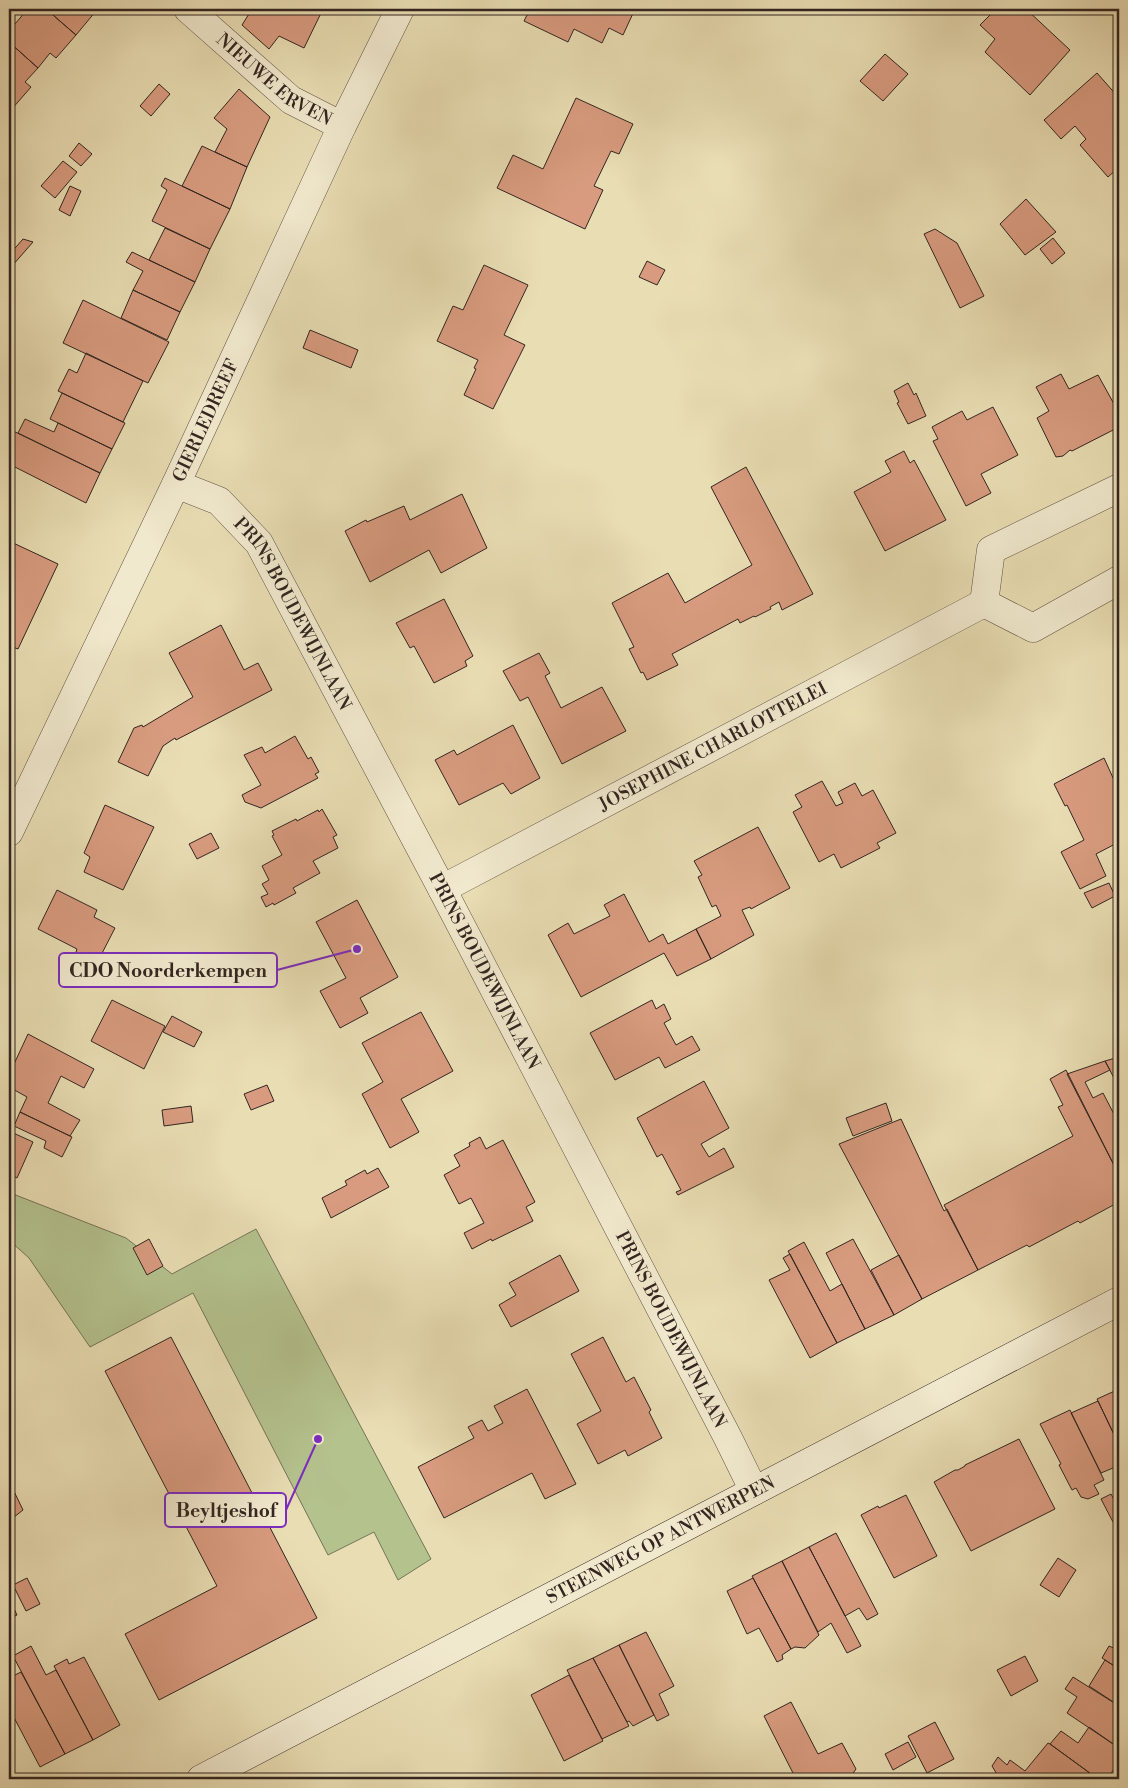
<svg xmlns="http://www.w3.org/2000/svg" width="1128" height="1788" font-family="'Libre Bodoni',serif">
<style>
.green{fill:#b4c28e;stroke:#747457}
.building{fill:#d89b7f;stroke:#332520}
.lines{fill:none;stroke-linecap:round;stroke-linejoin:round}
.street-casing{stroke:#605345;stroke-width:29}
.secondary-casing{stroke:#332520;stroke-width:29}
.street{stroke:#f1e9ce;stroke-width:28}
.secondary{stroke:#f1e9ce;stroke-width:28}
.labels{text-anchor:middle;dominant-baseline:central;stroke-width:4.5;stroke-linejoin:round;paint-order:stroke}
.street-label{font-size:18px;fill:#332520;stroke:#f1e9ce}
.leader{fill:none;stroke:#7b2cbf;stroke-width:2}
.callout-dot{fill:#7b2cbf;stroke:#f1e9ce;stroke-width:2}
.callout{fill:#f1e9ce;stroke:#7b2cbf;stroke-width:2}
.callout-label{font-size:19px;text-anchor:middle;font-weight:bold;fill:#332520}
</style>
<rect width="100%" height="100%" fill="#e9ddb3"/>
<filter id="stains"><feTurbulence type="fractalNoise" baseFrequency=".004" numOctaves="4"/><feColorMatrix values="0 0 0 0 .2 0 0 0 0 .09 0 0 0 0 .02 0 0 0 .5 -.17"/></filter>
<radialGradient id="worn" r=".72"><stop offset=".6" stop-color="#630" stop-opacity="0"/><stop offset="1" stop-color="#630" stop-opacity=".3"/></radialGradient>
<path class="green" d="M13,1194L126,1238L172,1274L256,1229L431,1559L398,1580L374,1532L328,1555L193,1293L90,1347L29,1258L9,1240V1202Z"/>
<path class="building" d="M37,9H46L76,35L56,58L50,53L38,68L9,42V31L26,11L31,15Z
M46,9H93L96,11L76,35Z
M252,9H323L304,48L279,36L269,49L242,25Z
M530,9H635L623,35L609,28L602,43L574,29L568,42L524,21Z
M996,9H1026L1070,50L1030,95L985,52L995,39L980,25Z
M9,42L38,68L25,82L31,87L11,110L9,109Z
M885,54L908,74L883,101L860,81Z
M1097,73L1119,98V167L1108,177L1080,145L1086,139L1075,126L1061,139L1044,120Z
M159,84L170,94L151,116L140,106Z
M239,89L270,117L247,167L215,152L227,129L214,118Z
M576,98L633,124L619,154L611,151L594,186L603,190L585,229L497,188L513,155L543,169Z
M79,143L92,154L81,166L69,156Z
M202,146L247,167L230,209L182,186Z
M63,161L77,172L55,198L41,186Z
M165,178L230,209L210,249L152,221L167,190L161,186Z
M70,186L81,191L70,216L59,210Z
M1026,199L1056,232L1025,255L1000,224Z
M165,228L210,249L195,282L149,260Z
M935,229L957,243L984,296L960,308L924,234Z
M1053,238L1065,253L1052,264L1040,249Z
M23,239L33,242L12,266L9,264V255Z
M132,252L195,282L180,312L133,290L143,271L126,262Z
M647,261L665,270L657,285L639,277Z
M484,265L528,285L504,335L525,345L493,409L464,395L476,369L474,368L478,360L437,341L453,306L463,310Z
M133,290L180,312L167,340L121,318Z
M83,300L169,342L148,383L63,343Z
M310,330L358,350L351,368L303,348Z
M86,353L143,381L123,422L58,391L69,369L77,373Z
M1061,374L1069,389L1098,375L1119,413V427L1072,451L1070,450L1063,456L1056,457L1037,418L1049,411L1036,387Z
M908,383L914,395L916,393L926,416L908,424L897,403L899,402L894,391Z
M62,393L125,423L112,449L50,419Z
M993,407L1018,455L981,474L991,493L966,506L933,441L938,439L932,427L962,411L967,420Z
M25,419L54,432L58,423L112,449L100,473L18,433Z
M9,429L100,473L86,503L9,464Z
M904,451L910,463L914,460L946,520L885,551L854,492L891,472L885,461Z
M746,467L813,594L782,610L779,602L770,607L771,609L755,617L754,616L740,623L738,619L672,654L678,665L647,680L643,672L641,673L629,649L634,647L612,603L668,573L685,603L752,565L711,487Z
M462,494L487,548L441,573L429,550L370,582L345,531L366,520L367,522L404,506L410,520Z
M9,541L58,564L18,649L10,646L9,649Z
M444,599L473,656L465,661L467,666L434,683L414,646L410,648L396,623Z
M221,625L244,670L258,663L272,690L176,740L175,738L163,746L148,776L118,762L134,728L142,725L143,727L193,697L169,653Z
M539,653L550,673L545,676L561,708L602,687L626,731L562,764L528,697L520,701L503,671Z
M513,725L540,778L511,794L503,783L459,805L435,760L454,750L457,755Z
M295,736L308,759L311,757L319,772L315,774L318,778L261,808L245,802L242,795L261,785L244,755L262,747L265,753Z
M1104,758L1114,780L1119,778V842L1096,854L1106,876L1080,889L1061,852L1084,840L1067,805L1065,806L1054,784Z
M822,781L836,806L843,803L838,792L855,783L862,796L873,790L896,833L877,843L880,848L841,868L834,854L819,862L793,812L802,807L795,795Z
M105,805L154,827L123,890L84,872L90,857L84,853Z
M322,809L337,835L333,837L338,848L313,861L320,873L293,888L296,893L274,905L273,903L266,907L261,897L268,894L262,884L269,880L262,866L282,855L272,836L274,835L272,831L296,819L297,821L318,810L319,812Z
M758,827L790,888L751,909L750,907L742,910L754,935L711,959L696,929L721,916L716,905L712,907L698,877L702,875L694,861Z
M211,833L219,848L197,859L189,844Z
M1109,883L1115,896L1092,908L1084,893Z
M57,890L97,910L94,917L115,928L97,963L76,952L77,949L38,929Z
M624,894L649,942L663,934L668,944L696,929L711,959L677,976L664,953L581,997L548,935L568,923L574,934L610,916L604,905Z
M357,900L398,977L360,998L368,1013L340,1028L320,991L346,978L316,922Z
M112,1000L165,1026L144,1069L91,1041Z
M652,1000L656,1009L664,1004L671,1019L664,1023L676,1045L692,1036L700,1050L665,1068L659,1057L615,1080L590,1033Z
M421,1012L453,1071L401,1099L419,1132L390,1148L362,1094L383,1082L362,1043Z
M172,1016L202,1032L194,1047L163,1032Z
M28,1034L94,1069L84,1088L61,1076L48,1103L80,1120L70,1136L20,1112L27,1097L9,1087V1070L12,1063L14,1064Z
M1119,1057V1078L1115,1080L1105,1061Z
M1105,1061L1110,1070L1085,1082L1093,1098L1103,1093L1116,1118L1119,1117V1175L1067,1074Z
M1066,1070L1119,1175V1202L1080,1223L1078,1221L1029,1247L1027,1245L978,1270L944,1205L1073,1136L1058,1107L1063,1105L1050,1079Z
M704,1081L729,1128L701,1144L709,1157L724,1148L734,1167L678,1195L676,1192L681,1190L662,1154L657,1157L637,1118Z
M267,1085L274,1101L251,1110L244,1094Z
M886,1103L892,1121L853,1136L846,1118Z
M191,1106L193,1122L164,1126L162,1110Z
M20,1112L72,1137L62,1157L44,1148L46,1141L14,1126Z
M901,1119L944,1211L947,1209L978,1270L922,1299L839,1144Z
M9,1131L33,1142L17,1178L9,1174Z
M480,1137L486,1149L503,1140L535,1202L526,1207L533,1221L492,1241L491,1239L472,1249L464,1233L484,1223L471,1198L459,1204L444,1175L460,1166L454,1155L470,1146L469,1143Z
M378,1168L389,1187L331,1218L322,1198L347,1185L345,1181L365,1170L367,1174Z
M149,1239L163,1266L147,1275L133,1248Z
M853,1239L894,1315L865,1329L826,1253Z
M804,1242L830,1291L842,1284L865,1329L837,1343L788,1251Z
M790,1254L837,1343L810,1358L769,1280L790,1270L783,1258Z
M560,1255L579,1291L511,1327L499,1305L516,1295L509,1283Z
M899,1255L922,1299L894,1315L871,1270Z
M171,1337L317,1618L159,1700L125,1634L217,1586L105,1371Z
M603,1337L626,1382L634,1377L651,1410L649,1412L662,1438L628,1456L625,1450L598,1464L577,1424L601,1411L571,1354Z
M527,1389L576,1484L545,1499L532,1473L444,1518L418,1467L474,1438L468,1427L482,1420L488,1431L503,1423L494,1406Z
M1119,1389V1445L1097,1399Z
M1098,1401L1119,1445V1480L1113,1468L1101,1473L1071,1413Z
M1070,1410L1104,1480L1094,1485L1099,1494L1088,1499L1081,1497L1076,1488L1072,1490L1059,1465L1061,1464L1040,1424Z
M1019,1439L1055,1509L971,1551L934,1482L955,1470H958L965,1466V1465Z
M9,1481L23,1510L9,1521Z
M1111,1494L1119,1509V1519L1113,1522L1101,1499Z
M906,1495L937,1556L894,1578L861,1515L878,1506L879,1508Z
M836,1533L878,1614L867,1620L859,1608L845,1616L809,1547Z
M809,1547L861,1646L847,1653L831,1623L818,1632L782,1561Z
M1058,1558L1076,1570L1059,1597L1040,1585Z
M782,1561L819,1635L805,1648L795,1647L791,1649L752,1576Z
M27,1578L40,1604L26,1611L13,1585Z
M753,1578L791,1649L782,1655L783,1659L777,1662L759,1628L747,1634L727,1591Z
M9,1598L17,1615L9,1619Z
M646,1632L674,1686L659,1694L669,1715L657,1721L619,1645Z
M1119,1643V1669L1102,1658L1109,1646L1116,1649Z
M619,1645L654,1715L633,1726L629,1721L627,1722L593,1658Z
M31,1646L46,1675L56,1670L93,1740L65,1754L13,1656Z
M1025,1656L1038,1681L1011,1696L997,1670Z
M84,1657L120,1725L93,1740L54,1666L67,1659L69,1664Z
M593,1658L629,1726L602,1739L567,1670Z
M1105,1660L1119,1669L1118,1705L1089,1686Z
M21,1672L65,1754L40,1767L9,1708V1678Z
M569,1675L603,1741L564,1761L531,1695Z
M1073,1677L1119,1706V1748L1067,1713L1077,1697L1065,1689Z
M791,1702L818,1754L842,1743L856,1769L849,1779H791L795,1777L764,1716Z
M935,1722L954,1759L927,1773L908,1736Z
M1089,1727L1119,1748V1762L1107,1779H1098L1050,1744L1061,1731L1078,1743Z
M908,1742L916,1757L893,1770L885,1754Z
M1048,1743L1050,1744L1098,1779H1002L998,1776L992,1766L998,1757L1007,1765L1010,1760L1025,1771Z"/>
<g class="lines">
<g class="street-casing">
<g id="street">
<path id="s1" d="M188,9L291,100L342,126"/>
<path id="s2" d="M176,484L219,501L259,543L442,889L728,1438L754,1491"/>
<path d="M984,603L991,550L1119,488"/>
<path d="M984,603L1033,628L1119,580"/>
<path id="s3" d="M9,832L176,484L342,126L400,9"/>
<path id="s4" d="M442,889L984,603"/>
</g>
</g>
<g class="secondary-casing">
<g id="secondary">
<path id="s5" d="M201,1779L1119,1301"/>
</g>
</g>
<use href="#street" class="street"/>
<use href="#secondary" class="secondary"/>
</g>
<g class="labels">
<g class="street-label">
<text stroke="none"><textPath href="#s1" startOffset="112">NIEUWE ERVEN</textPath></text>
<text stroke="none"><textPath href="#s3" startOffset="456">GIERLEDREEF</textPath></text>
<text stroke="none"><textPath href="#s2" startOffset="182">PRINS BOUDEWIJNLAAN</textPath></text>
<text stroke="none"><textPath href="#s4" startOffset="306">JOSEPHINE CHARLOTTELEI</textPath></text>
<text stroke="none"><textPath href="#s2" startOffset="588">PRINS BOUDEWIJNLAAN</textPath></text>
<text stroke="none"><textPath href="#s2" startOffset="992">PRINS BOUDEWIJNLAAN</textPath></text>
<text stroke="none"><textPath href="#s5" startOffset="518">STEENWEG OP ANTWERPEN</textPath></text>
</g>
</g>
<path class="leader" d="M357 949L277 970M318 1439L286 1510"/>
<g class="callout-dot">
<circle cx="357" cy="949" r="5"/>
<circle cx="318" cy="1439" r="5"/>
</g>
<g class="callout">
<rect x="59" y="953" width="218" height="34" rx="5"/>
<rect x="165" y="1493" width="121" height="34" rx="5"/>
</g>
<g class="callout-label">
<text x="168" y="977">CDO Noorderkempen</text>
<text x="226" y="1517">Beyltjeshof</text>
</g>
<rect width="1128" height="1788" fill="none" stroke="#e9ddb3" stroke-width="30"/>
<rect x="10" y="10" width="1108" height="1768" fill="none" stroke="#332520" stroke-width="2.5"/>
<rect x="15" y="15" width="1098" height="1758" fill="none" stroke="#332520"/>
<rect width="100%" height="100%" filter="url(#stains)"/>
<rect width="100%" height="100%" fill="url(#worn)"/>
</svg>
